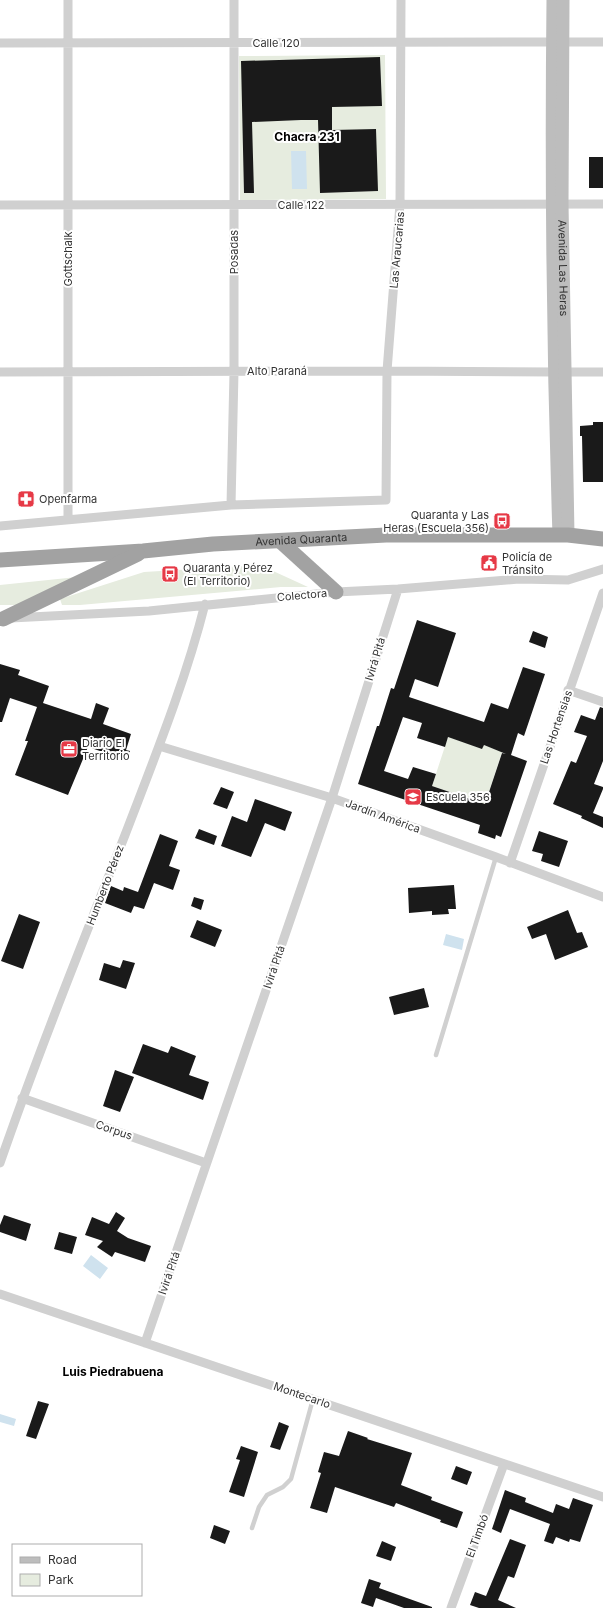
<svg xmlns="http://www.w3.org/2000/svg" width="603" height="1608" font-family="Inter,sans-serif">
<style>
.green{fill:#e6ecdf}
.water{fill:#cfe2ee}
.building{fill:#1a1a1a;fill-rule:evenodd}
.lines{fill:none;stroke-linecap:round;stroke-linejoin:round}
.service{stroke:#d0d0d0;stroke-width:4.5}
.minor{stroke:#d0d0d0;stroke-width:9}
.secondary{stroke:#bdbdbd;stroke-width:13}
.trunk{stroke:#a2a2a2;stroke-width:15}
.labels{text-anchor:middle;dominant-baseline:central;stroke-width:4;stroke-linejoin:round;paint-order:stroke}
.street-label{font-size:11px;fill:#333;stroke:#fff}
.poi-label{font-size:11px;fill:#333;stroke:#fff;text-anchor:start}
.neighbourhood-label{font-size:12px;font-weight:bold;fill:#000;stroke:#fff}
</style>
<rect width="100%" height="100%" fill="#fff"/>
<path class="green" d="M385,55L386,199L240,200L239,56Z
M260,565L308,587H281L80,605H62L60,599L144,572Z
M77,577L16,605H0V585Z
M448,737L482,748L484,745L502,752L485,804L432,786Z"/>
<path class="water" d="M291,151H306L307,189H292Z
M446,934L464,939L462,950L443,945Z
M91,1255L108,1268L100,1279L83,1266Z
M0,1414L16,1419L14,1426L0,1422Z"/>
<path class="building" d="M380,57L382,106L332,107V130L376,129L378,191L320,193L318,120H301L252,122L254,193H244L241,61Z
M589,157H603V188H589Z
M593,422H603V482H583L582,436H580V426L593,425Z
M417,620L456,633L438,687L415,679L409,697L484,722L491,703L508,709L523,667L545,674L524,736L518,733L511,755L527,761L501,837L496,835L495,839L478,833L480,825L358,784L377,726H379L391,688L394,689ZM403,717L422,723L417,738L445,747L448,737L482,749L484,745L506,754L502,753L485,804L432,786L436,774L413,767L408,779L384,771Z
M533,631L548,637L545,648L529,642Z
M0,664L20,670L18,675L49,686L43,703L91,719L96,703L109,708L103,724L131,734L126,750L130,751L127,760L88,747L68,795L15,775L28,741H25L37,707L10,698L2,722H0Z
M600,707L603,708V761L594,784L603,787V789L593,813L603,817V828L581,818L582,816L553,804L571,761L576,763L587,736L574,732L581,715L595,720Z
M221,787L234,792L227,809L213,804Z
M255,799L292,812L285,831L265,823L251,857L221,846L232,816L247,822Z
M199,829L217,836L214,845L195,838Z
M539,831L568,841L559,867L541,861L543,854L532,851Z
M160,834L178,841L169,866L180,870L173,890L154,883L144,909L134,906L131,913L105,903L111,886L123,891L124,887L138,892Z
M454,885L456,909H448L449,914L432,915V911L409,913L408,888Z
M194,897L204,900L201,910L191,906Z
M568,910L577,933L582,932L588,947L555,960L546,934L532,939L527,927Z
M19,914L40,922L23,969L1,961Z
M197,920L222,930L215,947L190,937Z
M123,960L135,963L126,989L99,980L104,963L120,968Z
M424,988L429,1007L394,1015L389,997Z
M143,1044L168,1053L171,1046L196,1056L189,1075L209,1082L203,1100L132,1073Z
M115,1070L134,1077L120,1112L103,1106Z
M116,1212L125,1218L117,1231L128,1238L151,1246L145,1262L115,1252L112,1257L97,1247L103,1241L85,1235L92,1217L109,1224Z
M4,1215L31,1224L26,1241L0,1232V1225Z
M59,1232L77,1237L72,1254L54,1249Z
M38,1401L49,1404L36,1439L26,1436Z
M279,1422L289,1426L280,1450L270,1447Z
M348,1431L368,1438L367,1439L412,1453L401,1485L432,1497L431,1500L463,1512L457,1528L440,1522L441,1520L396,1503L394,1507L335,1487L327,1513L310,1508L321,1473L318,1472L324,1452L339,1456Z
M241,1446L258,1452L244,1497L229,1492L240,1460L236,1459Z
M456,1466L472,1472L467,1485L451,1479Z
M505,1490L526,1498L525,1502L553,1513L556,1504L569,1509L573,1498L593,1505L580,1542L570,1539L569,1542L556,1537L553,1544L544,1541L550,1524L510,1509L501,1533L492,1529Z
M214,1525L230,1531L225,1544L210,1538Z
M510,1539L526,1545L514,1578L508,1576L498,1600L516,1608H479L470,1605L475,1592L486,1596Z
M382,1541L396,1547L391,1561L376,1556Z
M369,1579L381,1583L379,1588L432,1607V1608H404L376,1598L373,1607L361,1603Z"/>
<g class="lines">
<path class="service" d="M436,1055L496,857
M252,1528L259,1507L267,1495L283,1487L291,1479L313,1399"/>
<path class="minor" d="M563,42H603
M0,43L553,42
M0,205L603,204
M0,372L387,371L554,372
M566,372H603
M231,505L234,372V0
M68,519V0
M0,526L231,505L386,500L387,371L400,204L401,0
M11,618L149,611L336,592L398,589L519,579L568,580L603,569
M568,690L603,702
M159,746L332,798L496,857L603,897
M510,863L603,593
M22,1098L206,1163
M0,1163C38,1053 82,944 125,835C154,759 185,683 205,604
M0,1294L603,1497
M145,1343L332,798L398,589
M451,1608L504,1464"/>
<g class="secondary">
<path d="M553,0C551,178 553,357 559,535"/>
<path id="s1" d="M563,0L562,204L568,535"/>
</g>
<g class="trunk">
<path d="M280,541L336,592"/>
<path id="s2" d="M0,560L143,551L213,544L386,535H568L603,539"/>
<path d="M3,619L138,554"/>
</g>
</g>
<defs>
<g id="pharmacy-square" transform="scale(0.9)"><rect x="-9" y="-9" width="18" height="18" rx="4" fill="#e63946" stroke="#fff"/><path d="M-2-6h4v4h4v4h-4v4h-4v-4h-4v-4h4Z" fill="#fff"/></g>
<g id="bus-square" transform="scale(0.9)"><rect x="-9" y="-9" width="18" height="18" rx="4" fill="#e63946" stroke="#fff"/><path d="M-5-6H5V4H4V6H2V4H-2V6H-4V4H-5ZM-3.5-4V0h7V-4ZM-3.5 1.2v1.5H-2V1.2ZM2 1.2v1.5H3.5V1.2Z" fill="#fff"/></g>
<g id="civic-square" transform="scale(0.9)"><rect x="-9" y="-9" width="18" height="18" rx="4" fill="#e63946" stroke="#fff"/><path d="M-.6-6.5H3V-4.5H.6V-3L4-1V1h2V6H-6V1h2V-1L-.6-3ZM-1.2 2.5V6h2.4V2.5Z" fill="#fff"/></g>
<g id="office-square" transform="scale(0.9)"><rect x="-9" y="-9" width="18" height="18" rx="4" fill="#e63946" stroke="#fff"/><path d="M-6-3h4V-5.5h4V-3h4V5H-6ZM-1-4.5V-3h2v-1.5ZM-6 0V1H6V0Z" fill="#fff"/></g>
<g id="school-square" transform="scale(0.9)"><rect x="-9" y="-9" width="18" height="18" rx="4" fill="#e63946" stroke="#fff"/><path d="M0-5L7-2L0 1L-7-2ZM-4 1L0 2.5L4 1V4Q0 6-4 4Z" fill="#fff"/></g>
</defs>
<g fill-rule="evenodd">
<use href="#pharmacy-square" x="26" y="499"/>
<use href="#bus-square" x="502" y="521"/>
<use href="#civic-square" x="489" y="563"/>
<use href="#bus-square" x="170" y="574"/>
<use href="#office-square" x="69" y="749"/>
<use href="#school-square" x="413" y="797"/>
</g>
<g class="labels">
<g class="street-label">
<text x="276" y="43">Calle 120</text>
<text x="301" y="205">Calle 122</text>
<text transform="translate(397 250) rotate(-85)">Las Araucarias</text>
<text transform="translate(234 252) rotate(-90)">Posadas</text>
<text transform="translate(68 259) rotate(-90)">Gottschalk</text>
<text stroke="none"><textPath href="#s1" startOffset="268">Avenida Las Heras</textPath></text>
<text x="277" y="371">Alto Paraná</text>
<text stroke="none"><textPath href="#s2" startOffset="302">Avenida Quaranta</textPath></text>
<text transform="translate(302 595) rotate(-5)">Colectora</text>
<text transform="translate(375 659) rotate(-73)">Ivirá Pitá</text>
<text transform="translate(556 727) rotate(-71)">Las Hortensias</text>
<text transform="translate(383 816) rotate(20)">Jardín América</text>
<text transform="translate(105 885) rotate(-69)">Humberto Pérez</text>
<text transform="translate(274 967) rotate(-71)">Ivirá Pitá</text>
<text transform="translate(114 1130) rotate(19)">Corpus</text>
<text transform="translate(169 1273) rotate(-71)">Ivirá Pitá</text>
<text transform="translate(302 1395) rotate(19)">Montecarlo</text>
<text transform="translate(477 1536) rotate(-70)">El Timbó</text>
</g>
<g class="poi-label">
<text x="39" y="499">Openfarma</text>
<text x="489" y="515" text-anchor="end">Quaranta y Las<tspan x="489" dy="13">Heras (Escuela 356)</tspan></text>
<text x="502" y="557">Policía de<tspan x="502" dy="13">Tránsito</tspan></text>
<text x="183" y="568">Quaranta y Pérez<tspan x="183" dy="13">(El Territorio)</tspan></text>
<text x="82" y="743">Diario El<tspan x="82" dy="13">Territorio</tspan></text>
<text x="426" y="797">Escuela 356</text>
</g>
<g class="neighbourhood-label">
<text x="307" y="136">Chacra 231</text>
<text x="113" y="1371">Luis Piedrabuena</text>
</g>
</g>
<rect x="12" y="1544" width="130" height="52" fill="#ffffff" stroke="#adadad"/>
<rect x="20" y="1557" width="20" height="6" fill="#bdbdbd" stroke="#adadad"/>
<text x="48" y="1564" font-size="12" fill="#333333">Road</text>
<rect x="20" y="1574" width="20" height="12" fill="#e6ecdf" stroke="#adadad"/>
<text x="48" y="1584" font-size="12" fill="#333333">Park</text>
</svg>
